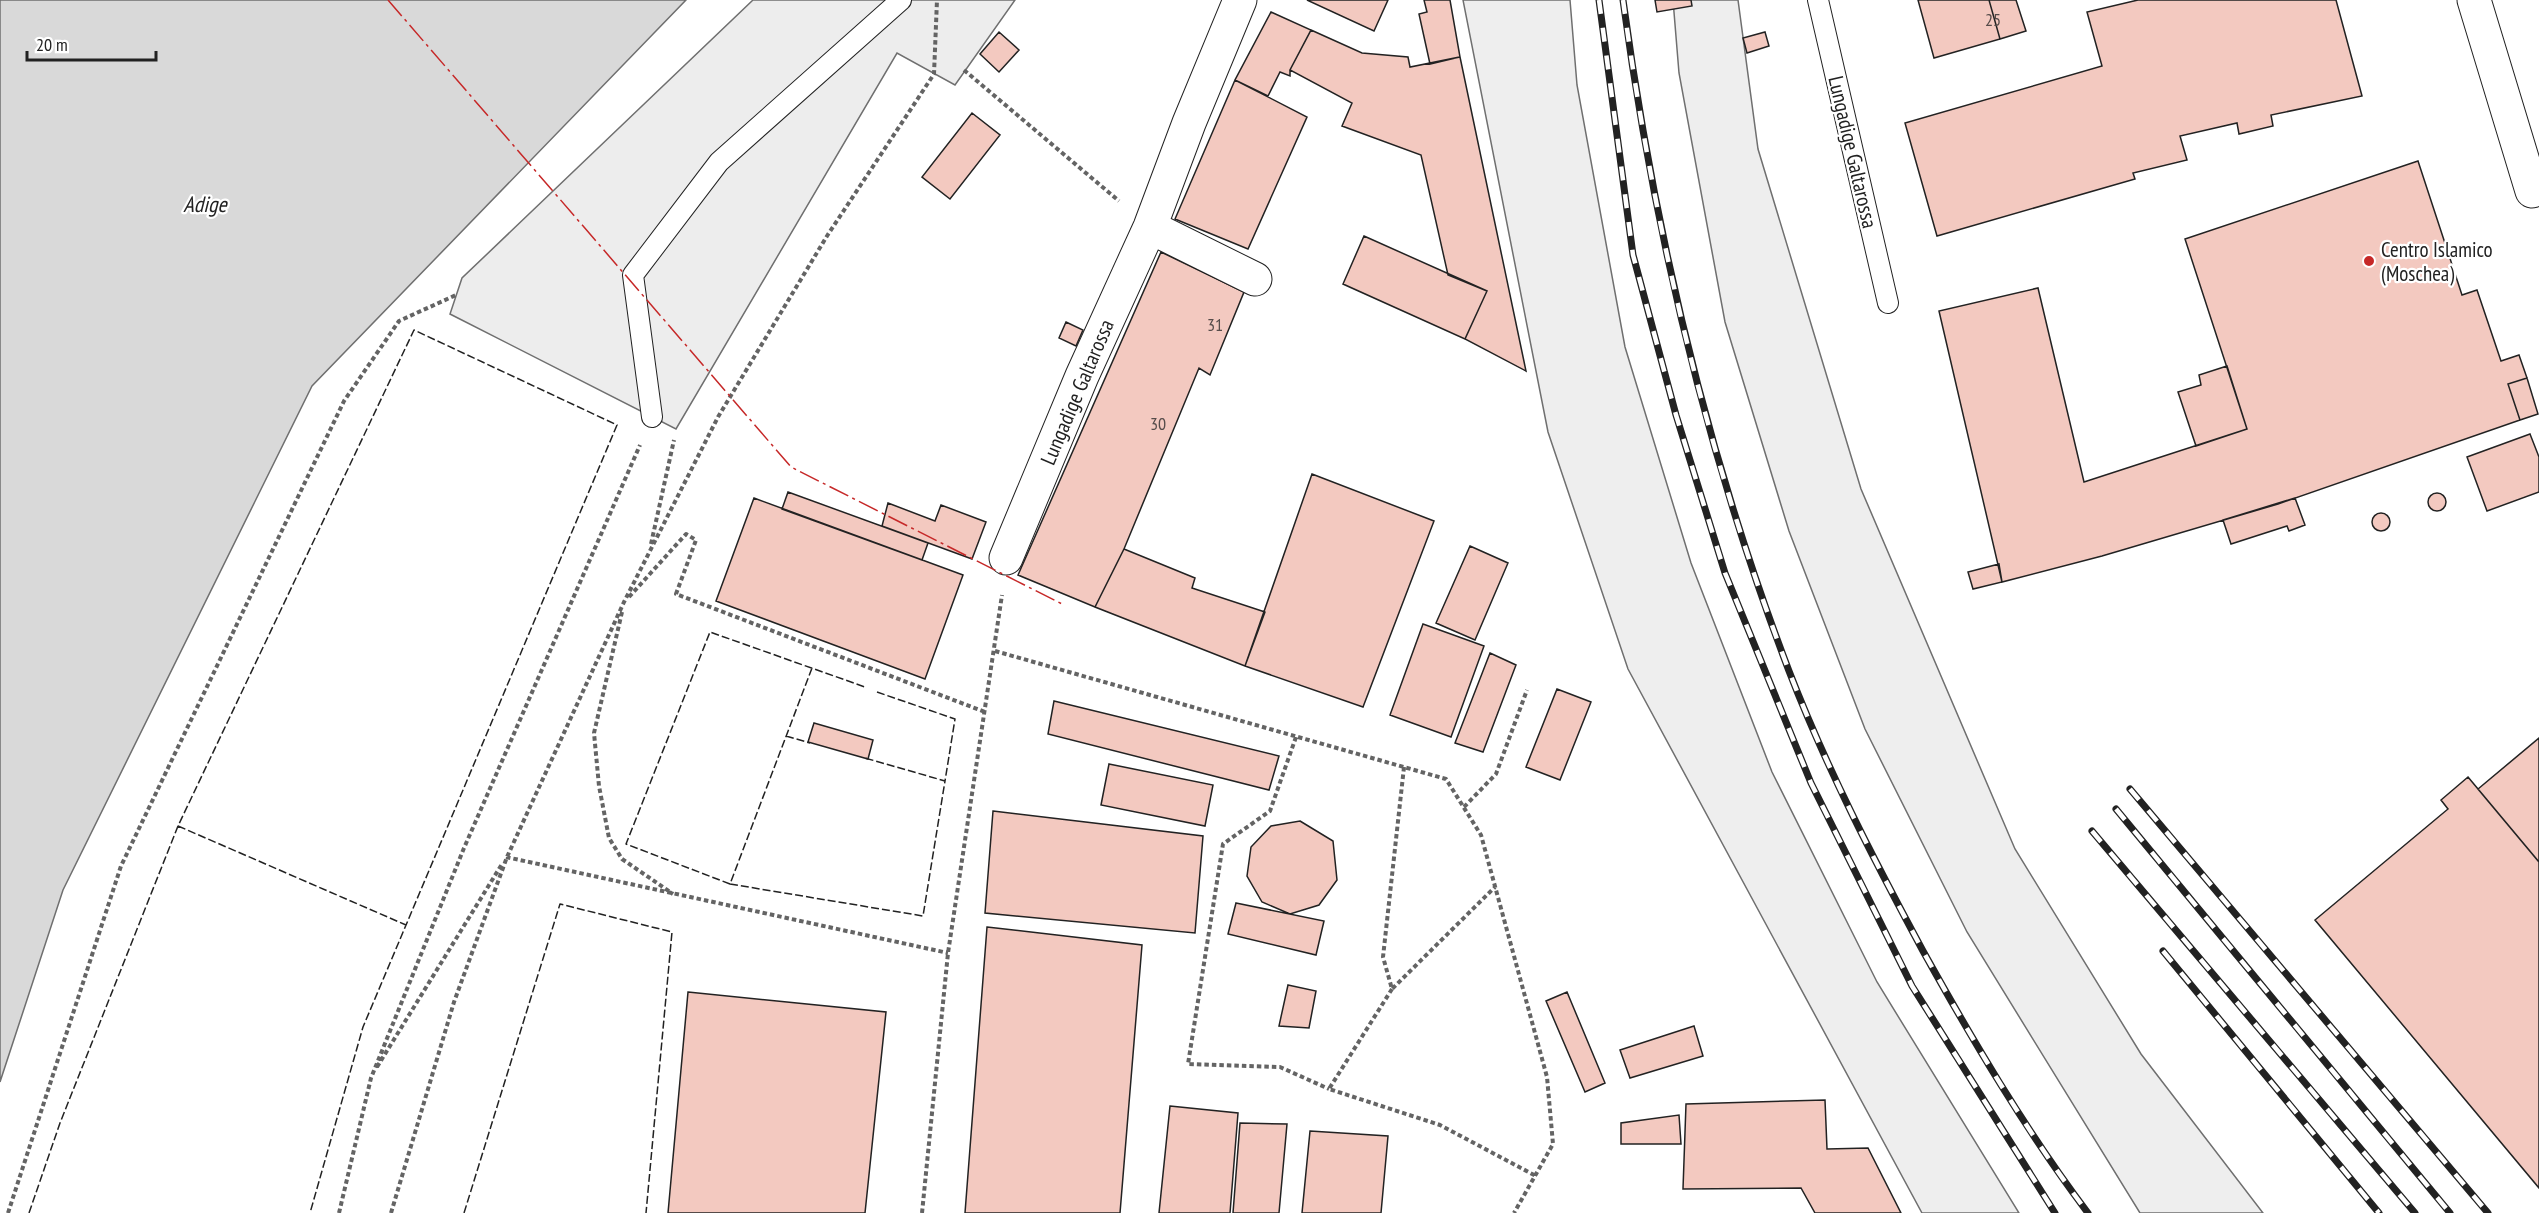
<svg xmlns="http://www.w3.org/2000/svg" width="2539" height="1213" font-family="'PT Sans Narrow',sans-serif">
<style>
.green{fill:#eee;stroke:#6f6f6f;stroke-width:1.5}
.parking{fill:#ededed;stroke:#6f6f6f;stroke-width:1.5}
.water{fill:#d9d9d9;stroke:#6f6f6f;stroke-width:1.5}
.building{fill:#f3c9c0;stroke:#222;stroke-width:1.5}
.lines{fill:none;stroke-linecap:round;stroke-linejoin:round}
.lane-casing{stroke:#222;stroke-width:22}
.street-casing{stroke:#222;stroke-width:35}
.path{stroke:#646464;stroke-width:4;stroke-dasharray:4.5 3;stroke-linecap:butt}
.lane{stroke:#fff;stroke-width:20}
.street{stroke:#fff;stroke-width:33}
.rail-casing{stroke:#222;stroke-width:7}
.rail{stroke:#fff;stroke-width:4.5;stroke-dasharray:14;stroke-linecap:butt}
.fence{stroke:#222;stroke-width:1.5;stroke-dasharray:8 3;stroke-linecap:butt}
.power{stroke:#c62828;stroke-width:1.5;stroke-dasharray:21 4.5 3 4.5;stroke-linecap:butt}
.poi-dot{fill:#c62828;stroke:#fff;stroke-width:2}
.labels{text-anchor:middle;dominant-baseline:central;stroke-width:4.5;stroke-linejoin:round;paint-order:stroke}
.number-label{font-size:18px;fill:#564c4a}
.street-label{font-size:21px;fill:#222;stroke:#fff}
.poi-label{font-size:21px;fill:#222;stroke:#fff;text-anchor:start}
.water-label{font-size:22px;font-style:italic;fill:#222;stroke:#fff}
</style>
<rect width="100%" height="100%" fill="#fff"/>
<path class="green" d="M1463,0H1570L1577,85L1625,347L1691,563L1772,772L1877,982L2019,1213H1922L1628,669L1548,432Z
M1673,0H1738L1758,149L1861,489L2015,849L2141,1054L2263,1213H2140L1967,932L1865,729L1789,531L1725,322L1679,73Z"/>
<path class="parking" d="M753,0H1015L955,85L897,53L676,429L450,314L462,278Z"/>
<path class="water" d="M0,0H686L312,386L63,890L0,1082Z"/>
<path class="building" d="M1307,0H1388L1374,31Z
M1424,0H1450L1460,57L1430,64L1419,14L1427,12Z
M1655,0H1691L1692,6L1657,12Z
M1918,0H1989L2000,39L1934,58Z
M1989,0H2016L2026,31L2000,39Z
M2138,0H2336L2362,96L2271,115L2273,126L2239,134L2237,123L2180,136L2187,160L2133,173L2135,179L1937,236L1905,123L2102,66L2087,12Z
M1271,12L1311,30L1290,70V76L1280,72L1268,96L1235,80Z
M1311,30L1362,53L1408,57L1410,67L1460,57L1526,371L1465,339L1487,291L1448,275L1421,155L1342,126L1352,103L1290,70Z
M999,32L1019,50L999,72L980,54Z
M1765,32L1769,46L1747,53L1743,38Z
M1235,80L1307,117L1248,249L1175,219Z
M972,113L1000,135L950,199L922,177Z
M2418,161L2462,295L2477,290L2501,361L2519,355L2527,378L2508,384L2520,420L2278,504L2102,556L2002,582L1939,311L2038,288L2084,482L2247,429L2185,239Z
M1364,236L1487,291L1465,339L1343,284Z
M1161,252L1244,292L1210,375L1199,368L1124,549L1095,607L1018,575Z
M1066,322L1083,330L1076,346L1059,338Z
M2227,366L2247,429L2196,446L2178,392L2201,385L2199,375Z
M2527,378L2538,414L2520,420L2508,384Z
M2530,434L2539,457V492L2487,511L2467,457Z
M1312,474L1434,521L1363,707L1245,666Z
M788,492L928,543L922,560L782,509Z
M2428 502a9 9 0 1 1 18 0a9 9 0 1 1-18 0Z
M754,498L963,575L925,679L716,601Z
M2295,498L2305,525L2289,531L2287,526L2231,544L2223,520Z
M888,503L935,521L941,505L986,522L972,559L882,526Z
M2372 522a9 9 0 1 1 18 0a9 9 0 1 1-18 0Z
M1470,546L1508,563L1475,640L1436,623Z
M1124,549L1195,578L1192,588L1265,612L1245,666L1095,607Z
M1999,564L2002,582L1973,589L1968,572Z
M1423,624L1484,646L1451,737L1390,715Z
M1490,653L1516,665L1483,752L1455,743Z
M1557,689L1591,702L1560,780L1526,767Z
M1054,701L1279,756L1269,790L1048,734Z
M814,723L873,740L868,759L808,742Z
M2539,738V862L2478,789Z
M1109,764L1213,785L1205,826L1101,805Z
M2468,777L2539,862V1188L2315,920L2448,809L2441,800Z
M993,811L1203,836L1195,933L985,913Z
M1300,821L1333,841L1337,880L1319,905L1290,914L1262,902L1247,876L1251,847L1271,826Z
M1236,903L1324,921L1316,955L1228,934Z
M987,927L1142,945L1120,1213H965Z
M1288,985L1316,991L1309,1028L1279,1026Z
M688,992L886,1012L865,1213H668Z
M1567,992L1605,1083L1585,1092L1546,1001Z
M1694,1026L1703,1056L1630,1078L1620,1050Z
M1825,1100L1827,1149L1868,1148L1901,1213H1815L1801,1188L1683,1189L1686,1104Z
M1170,1106L1238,1113L1230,1213H1159Z
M1679,1115L1681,1144H1621V1123Z
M1240,1123L1287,1124L1279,1213H1233Z
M1310,1131L1388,1136L1381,1213H1302Z"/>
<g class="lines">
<g class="lane-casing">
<path id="lane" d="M1818,0L1888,303
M652,417L633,275L719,162L901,0"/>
</g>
<g class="street-casing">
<path id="street" d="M2474,0L2532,191
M1150,227L1255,279
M1006,558L1082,376L1150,227L1189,123L1240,0"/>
</g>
<path class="path" d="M964,70L1119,201
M651,544L674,440
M629,597L686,534L696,540L676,594L985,712
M622,612L594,733L599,786L609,838L622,859L673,894
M995,651L1446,779L1481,835L1547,1077L1553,1144L1514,1213
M1296,737L1270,811L1223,844L1188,1064L1280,1067L1329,1089
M1404,767L1383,957L1392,989L1495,887
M1464,807L1496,774L1527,690
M506,857L948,953
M1392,989L1329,1089L1440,1125L1536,1176
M377,1067L502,864
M8,1213L121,866L344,401L399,321L456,295
M339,1213L371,1078L464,848L640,445
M391,1213L454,1002L507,857L624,602L718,417L827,236L934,74L937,0
M922,1213L948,953L1002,595"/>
<use href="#lane" class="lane"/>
<use href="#street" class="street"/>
<g class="rail-casing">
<path id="rail" d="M1599,0L1633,255L1676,415L1725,573L1811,783L1912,986L2055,1213
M1623,0C1654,230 1706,454 1789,671C1826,767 1874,860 1923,951C1973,1041 2026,1131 2088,1213
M2130,789L2488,1213
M2116,809L2450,1213
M2092,831L2415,1213
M2163,951L2379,1213"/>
</g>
<use href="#rail" class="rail"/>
<path class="fence" d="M812,668L730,884L626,844L710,632L865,687
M877,692L955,719L945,781
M786,736L810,743
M178,826L406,925
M730,884L923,916L945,781L865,758
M29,1213L60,1123L178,826L414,330L617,425L363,1027L310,1213
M464,1213L560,904L672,932L646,1213"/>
<path class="power" d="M388,0L791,467L1064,605"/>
</g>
<circle class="poi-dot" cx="2369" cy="261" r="6"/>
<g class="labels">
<g class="number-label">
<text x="1993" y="19">25</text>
<text x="1215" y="324">31</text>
<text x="1158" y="423">30</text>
</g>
<g class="street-label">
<text transform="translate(1853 152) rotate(77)">Lungadige Galtarossa</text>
<text transform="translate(1077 392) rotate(-67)">Lungadige Galtarossa</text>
</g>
<g class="poi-label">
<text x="2381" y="249">Centro Islamico<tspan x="2381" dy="24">(Moschea)</tspan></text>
</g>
<g class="water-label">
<text x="205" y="204">Adige</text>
</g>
</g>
<path d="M27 51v9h129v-9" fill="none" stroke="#222222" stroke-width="3"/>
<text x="36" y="51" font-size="18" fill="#222222" stroke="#ffffff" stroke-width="4.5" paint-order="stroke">20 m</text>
</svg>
